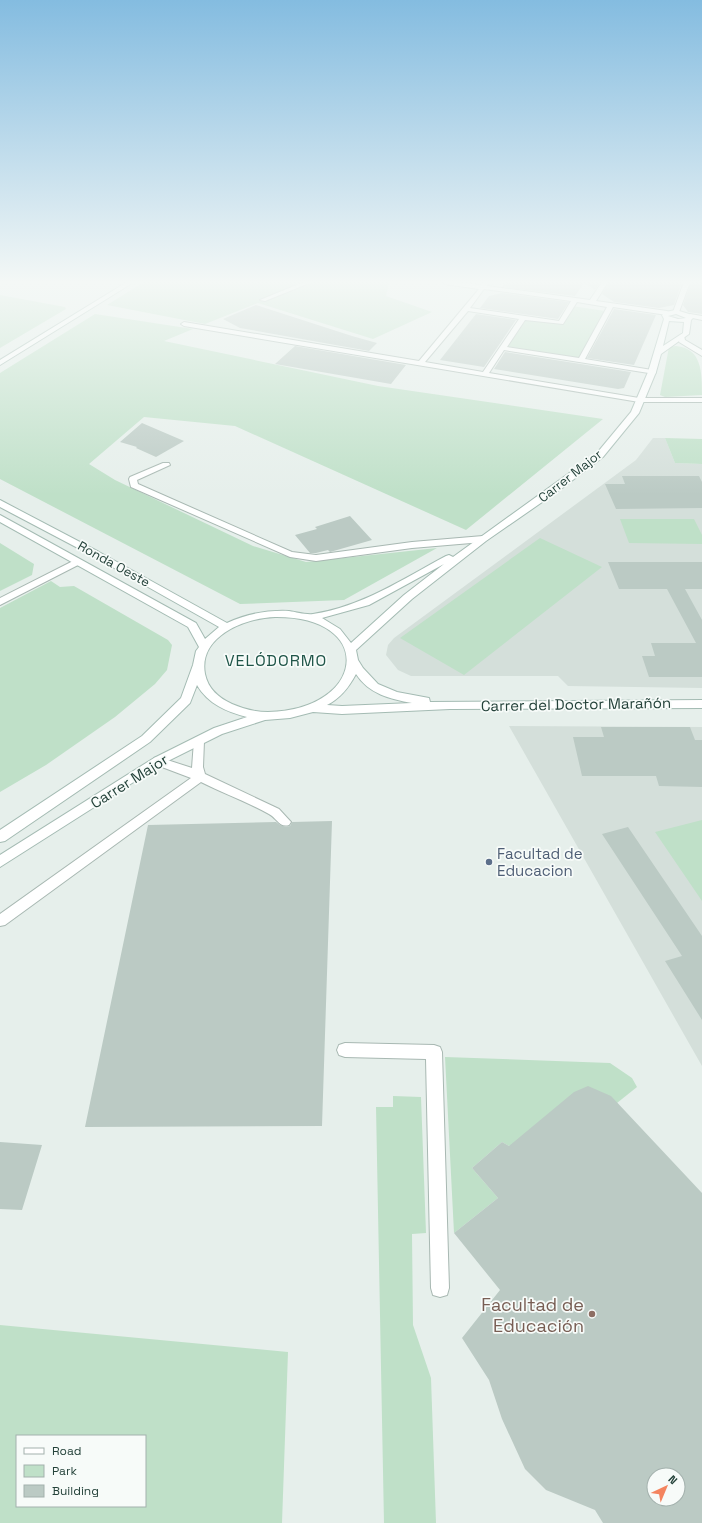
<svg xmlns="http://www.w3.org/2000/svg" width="702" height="1523" font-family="'Space Grotesk',sans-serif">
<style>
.built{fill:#d4dfda}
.green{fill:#bfe0c8;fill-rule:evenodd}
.building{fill:#bbcac4;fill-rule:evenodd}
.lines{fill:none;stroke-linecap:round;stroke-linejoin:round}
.lane-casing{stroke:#a8b8b2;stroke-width:2}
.street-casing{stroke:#a8b8b2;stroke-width:2}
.secondary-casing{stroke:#a4bbb3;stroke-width:2}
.lane{fill:#fff;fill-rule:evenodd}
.street{fill:#fff;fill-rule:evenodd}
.secondary{fill:#fff;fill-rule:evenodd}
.service-dot{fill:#5c6f8a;stroke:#f7fbf9;stroke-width:1.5}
.education-dot{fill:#8d6e63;stroke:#f7fbf9;stroke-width:1.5}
.labels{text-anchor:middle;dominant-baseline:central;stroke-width:3.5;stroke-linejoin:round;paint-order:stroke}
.far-street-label{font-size:13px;fill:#24423a;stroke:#f7fbf9}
.street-label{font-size:15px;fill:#24423a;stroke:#f7fbf9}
.service-label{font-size:15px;fill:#4e5e75;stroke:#f7fbf9;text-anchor:start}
.neighbourhood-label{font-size:16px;letter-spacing:1px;fill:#1f5548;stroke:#f7fbf9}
.near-education-label{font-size:18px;fill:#785e54;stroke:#f7fbf9;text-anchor:end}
</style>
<rect width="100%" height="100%" fill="#e6efeb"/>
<path class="built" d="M653,438H665L675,463L702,464V688L568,686L558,676H411L398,670L386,655L388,645L394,638L636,460Z
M509,726L702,727V1066L690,1045Z"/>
<path class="green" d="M144,282H389L386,296L432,312L373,339L258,303L205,324L107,305Z
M0,295L65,307L66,309L0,348Z
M572,306L605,311L579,359L506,347L526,320L561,324Z
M95,314L193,329L164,341L378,386L603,419L466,530L235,426L144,417L89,464L115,480L253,546L306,562L437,548L344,600L240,604L0,479V373Z
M676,346C702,348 702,373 702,395L665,397L660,395L669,347Z
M665,438L702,439V464L675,463Z
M620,519H694L702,535V544L629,543Z
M540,538L602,567L464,675L400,638Z
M0,543L34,564L32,575L0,591Z
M51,581L60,587L74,586L168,640L172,645L167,670L155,684L115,717L46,765L0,792V608Z
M702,820V901L655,832Z
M445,1057L610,1063L632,1078L637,1087L617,1103L509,1146L502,1142L472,1168L498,1198L454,1233Z
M393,1096L421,1097L426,1233L412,1234L413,1325L431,1378L436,1523H384L376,1107H393Z
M0,1325L288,1352L282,1523H0ZM17,1436H145V1506H17Z"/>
<path class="building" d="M503,282H600L595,290L584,283L575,296L503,287Z
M609,282H682L674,305L659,308L614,302L602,294Z
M691,282H702V314L688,312L683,305Z
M502,293L569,302L558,319L480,308L489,296Z
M256,305L352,336L377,343L369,351L240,328L223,319Z
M614,309L656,315L634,365L587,358Z
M476,314L516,320L484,367L440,360Z
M295,346L406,365L391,384L275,364Z
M505,352L631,372L624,388L618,389L494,369Z
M142,423L184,441L156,457L136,448L137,447L120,442Z
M622,476H699L702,482V508L616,509L605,484H625Z
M350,516L372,540L330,552L328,550L316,553H310L295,535L317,529L315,527Z
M608,562H702V589H685L702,620V677H649L642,656H655L651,643H696L667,589H619Z
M601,727H690L695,740H702V787L659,786L656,776H582L573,737H604Z
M332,821L322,1126L85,1127L148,825L276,822L280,825L286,827L290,826L292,822Z
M628,827L702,936V1020L665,961L682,956L602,834Z
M588,1086L611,1096L702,1193V1523H603L595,1510L546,1490L525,1469L502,1419L489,1380L462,1338L500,1290L454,1233L498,1198L472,1168L502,1142L509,1146L574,1092ZM654,1475H678V1499H654Z
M0,1142L42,1145L22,1210L0,1209Z"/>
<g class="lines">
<g class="lane-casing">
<path id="lane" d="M77,559L80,560L81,562L80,564L0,605V598Z
M199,737L203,738L204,741L203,767L205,774L279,809L291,822L289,825C279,828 277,818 269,814C247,802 223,793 201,782L5,925L0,926V914L191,778L154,764L153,761L154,758L158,757L192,768L194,741L195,738Z"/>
</g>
<g class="street-casing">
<path id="street" d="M304,282H312L265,301L260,300Z
M442,282H456L481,285L484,282H488L487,286L590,300L602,282H608L596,301L667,311L670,313L667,315L613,307L585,359L652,370L656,372L655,374L504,350L489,373L639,398H702V402H639L184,326L181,324L184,322L419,361L479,289L445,284ZM484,289L571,301L559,321L470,308ZM577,302L607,307L579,358L507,347L525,320L563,324ZM468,311L519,319L483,372L425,362Z
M684,282H690L679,312L674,313L673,312Z
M690,314L702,316V320L688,317V315Z
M680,336H684L685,340L702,350V356L679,342Z
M163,463H169L170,465L137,480L138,484L292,552L316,555L412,542L483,536L488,539L483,542L412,548L316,561L290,557L131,487L129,479L130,477Z
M345,1043L434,1045L440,1047L442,1052L449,1288L447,1295L440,1297L433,1295L431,1288L426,1059L345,1057L339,1055L337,1050L339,1045Z"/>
</g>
<g class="secondary-casing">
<path id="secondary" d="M127,282H134L0,365V360Z
M676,310L689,314L693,318L691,320L689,334L661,354L656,372L639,413L603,457L561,489L486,541L412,599L356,650L358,660L363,668L378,684L397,692L429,698L430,702L702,700V708L450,709L342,714L313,712L290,718L265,720L222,734L162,764L0,867V855L154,758L214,728L247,717C227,712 208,704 197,685L190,703L150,742L5,841L0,842V830L142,736L181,698L193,665L196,651L199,647L188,627L0,522V515L196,623L205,639L219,627L93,556L0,507V500L99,552L227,623C246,614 267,610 289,611C296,612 306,615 313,614C361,607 403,579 446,556L449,555L453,557L597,453L631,412L648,372L664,319L662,315L665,312ZM676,314L686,318L678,319L668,316ZM669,321L684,322L683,333L663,346ZM444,564L404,595L351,643L340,629L322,618L369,605ZM275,617C377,616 366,710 268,712C256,712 243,709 232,704C219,698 208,689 205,674C198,637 244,618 275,617ZM356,674C369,694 390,699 412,703L342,706L327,705C341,698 349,687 356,674Z"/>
</g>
<use href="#lane" class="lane"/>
<use href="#street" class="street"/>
<use href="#secondary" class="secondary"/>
</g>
<linearGradient id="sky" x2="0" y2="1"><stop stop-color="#84bce0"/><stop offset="0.57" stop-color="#f4f8f6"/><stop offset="1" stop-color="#f4f8f6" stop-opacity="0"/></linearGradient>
<rect width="702" height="495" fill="url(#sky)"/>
<circle class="service-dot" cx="489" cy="862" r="4"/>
<circle class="education-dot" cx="592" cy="1314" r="4"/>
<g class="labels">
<g class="far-street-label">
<text transform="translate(570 476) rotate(-38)">Carrer Major</text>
<text transform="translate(114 564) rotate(29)">Ronda Oeste</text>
</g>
<g class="street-label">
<text transform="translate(576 704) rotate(-1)">Carrer del Doctor Marañón</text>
<text transform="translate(129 781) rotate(-32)">Carrer Major</text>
</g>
<g class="service-label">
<text x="497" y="853">Facultad de<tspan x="497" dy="17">Educacion</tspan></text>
</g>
<g class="neighbourhood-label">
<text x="276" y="660">VELÓDORMO</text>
</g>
<g class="near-education-label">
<text x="584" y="1304">Facultad de<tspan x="584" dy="21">Educación</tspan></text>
</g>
</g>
<rect x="16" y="1435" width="130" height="72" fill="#f7fbf9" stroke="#a3b1ad"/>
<rect x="24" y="1448" width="20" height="6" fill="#ffffff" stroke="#a3b1ad"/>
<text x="52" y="1455" font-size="12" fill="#24423a">Road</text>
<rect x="24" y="1465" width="20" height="12" fill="#bfe0c8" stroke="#a3b1ad"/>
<text x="52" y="1475" font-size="12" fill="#24423a">Park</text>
<rect x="24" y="1485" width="20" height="12" fill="#bbcac4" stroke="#a3b1ad"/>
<text x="52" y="1495" font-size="12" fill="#24423a">Building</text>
<g transform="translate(666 1487) rotate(44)"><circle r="19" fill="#f7fbf9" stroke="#a3b1ad"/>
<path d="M0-3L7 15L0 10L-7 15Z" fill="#f4845f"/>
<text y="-6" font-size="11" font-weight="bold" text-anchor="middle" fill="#24423a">N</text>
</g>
</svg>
